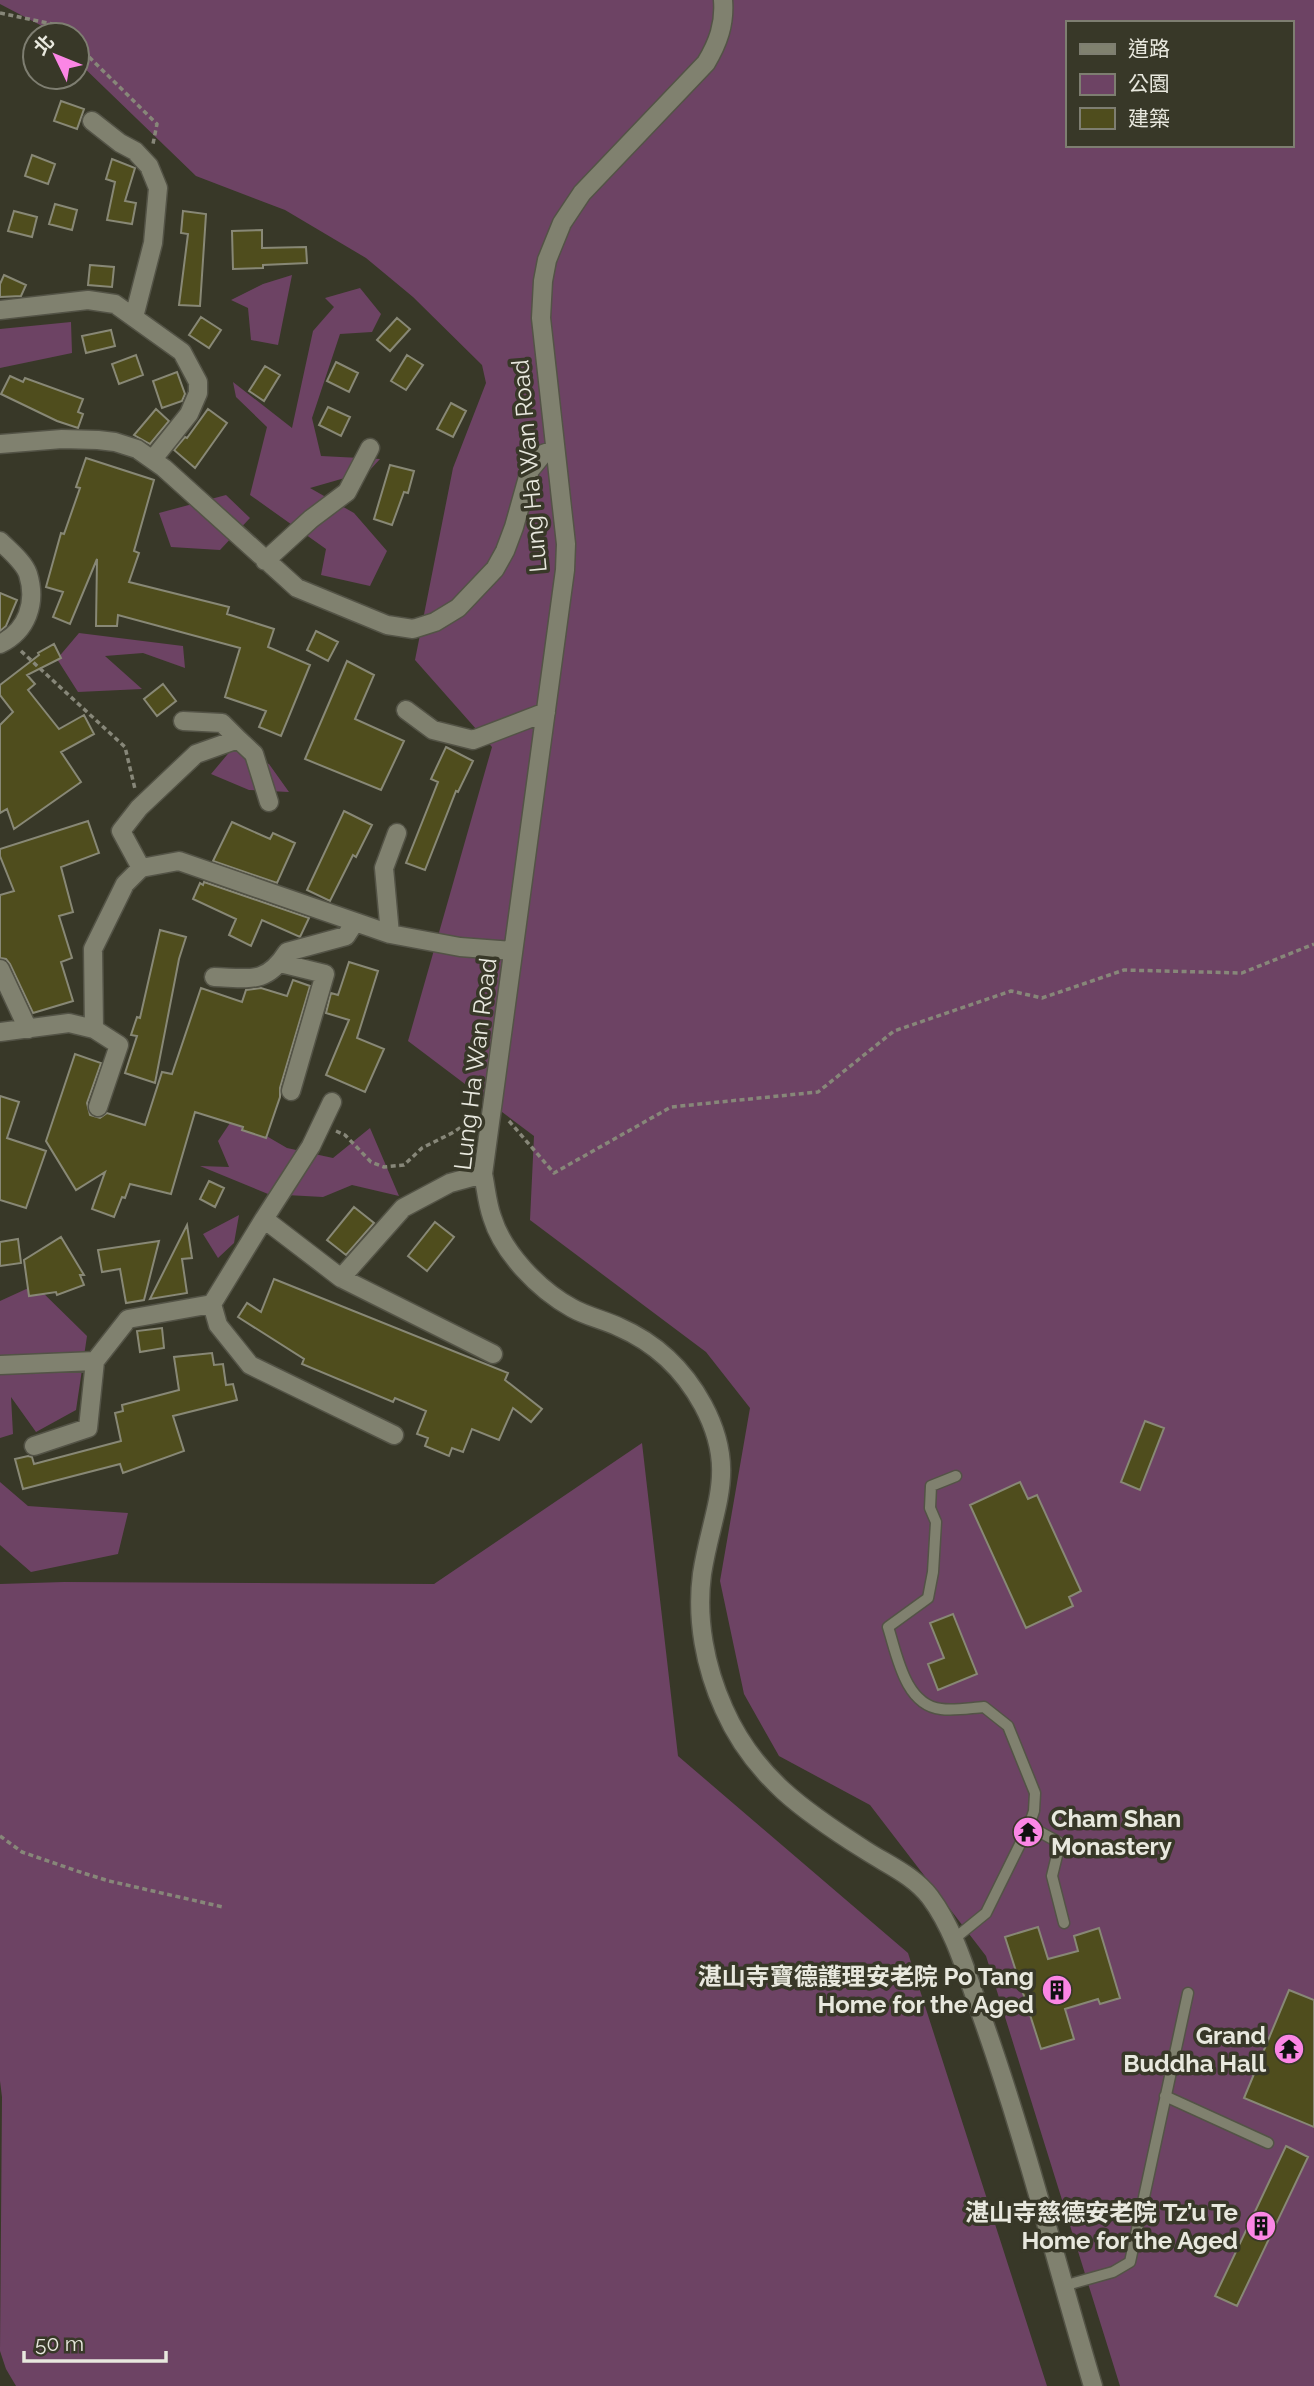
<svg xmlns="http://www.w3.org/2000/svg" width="1314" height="2386" font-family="Raleway,'Noto Sans TC',sans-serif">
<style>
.green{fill:#6d4364;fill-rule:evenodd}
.building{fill:#4f4d1d;stroke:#888876;stroke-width:2}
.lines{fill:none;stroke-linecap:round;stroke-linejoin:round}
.lane-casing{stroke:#535346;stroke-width:13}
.street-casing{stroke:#535346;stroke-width:21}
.path{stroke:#878779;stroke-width:3.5;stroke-dasharray:5 3.5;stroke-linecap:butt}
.lane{stroke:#80816f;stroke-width:10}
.street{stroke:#80816f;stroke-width:18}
.labels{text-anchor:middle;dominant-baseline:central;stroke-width:7;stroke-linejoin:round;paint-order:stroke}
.street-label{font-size:24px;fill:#e8e8de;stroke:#383828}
.poi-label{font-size:24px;font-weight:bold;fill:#e8e8de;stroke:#383828;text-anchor:end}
</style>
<rect width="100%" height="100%" fill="#383828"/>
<path class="green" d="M0,0H1314V2386H1120L986,1956L870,1805L779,1756L744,1694L720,1581L750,1408L706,1352L530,1220L534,1136L408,1041L492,747L415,660L453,468L486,383L482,365L413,297L366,258L285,210L196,176L77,61V35H51L42,26L0,4ZM1067,23H1291V145H1067Z
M292,275L278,345L251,340L248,308L231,300L263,284Z
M360,288L381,314L372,332L340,334L312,418L321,456L380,459L369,471L310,488L354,513L387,551L370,586L321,575L326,549L250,495L267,427L236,397L233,382L292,428L313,331L334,307L325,298Z
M71,322L72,353L0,368V329Z
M226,495L250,518L220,550L171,547L159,513Z
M79,633L183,646L185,668L143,653L105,656L142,689L78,692L57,659Z
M232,749L269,764L289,792L249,790L211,774Z
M234,1117L287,1148L333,1158L370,1128L399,1196L352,1185L323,1197L268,1194L200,1166L229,1167L218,1141Z
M239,1215L234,1243L218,1258L203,1234Z
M35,1285L87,1336L76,1410L36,1432L11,1397L13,1434L0,1438V1301Z
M642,1443L678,1756L908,1953L1047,2386H16L6,2369L0,2351L2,2097L0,2081V1584L64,1582L434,1584Z
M0,1482L28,1506L128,1513L118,1554L31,1572L0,1545Z"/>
<path class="building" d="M61,101L84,109L77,129L54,121Z
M32,155L55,164L48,184L25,176Z
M112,159L135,168L125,201L136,203L132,224L107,220L115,182L106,179Z
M55,204L77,210L72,230L49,224Z
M14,211L37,217L32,237L8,231Z
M183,211L206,214L200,306L179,305L188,234L181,233Z
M262,230V248L306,247L307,263L263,265V268L233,269L232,231Z
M90,265L114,267L112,287L88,285Z
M4,275L26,285L21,296L0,297V284Z
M201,317L221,330L209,348L189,335Z
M397,318L410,329L390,351L377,340Z
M111,330L115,346L86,353L82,336Z
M136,355L143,375L119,384L112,364Z
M407,355L423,365L406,390L391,381Z
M336,362L358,373L349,392L327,381Z
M265,366L280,375L264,401L249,391Z
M177,372L185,394L182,401L162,408L153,381Z
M10,376L23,382L25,378L83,399L78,412L83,414L78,428L57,421L1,394Z
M451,403L466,411L453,437L437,429Z
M328,407L350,417L341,436L319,425Z
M156,409L169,421L150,444L134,435Z
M208,409L227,423L195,468L174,450L185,437L187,438Z
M86,458L154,480L134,551L139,553L129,582L229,607L227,614L274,629L268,647L310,665L281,736L259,727L266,711L225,697L240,648L118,615L117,626H96L97,559L70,624L53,617L63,592L46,587L61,533L64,534L80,488L76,487Z
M390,465L414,471L408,493L404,492L392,525L374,519Z
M0,593L17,600L6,626L0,631Z
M316,631L338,642L328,661L307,650Z
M54,644L61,658L27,675L35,684L28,690L59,729L84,715L94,734L61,752L81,782L14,829L7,809L0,813V725L13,712L0,695V685L39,655L38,653Z
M347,661L374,675L355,719L404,741L381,790L305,759Z
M163,684L176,701L157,716L144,699Z
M446,747L473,761L458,792L456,791L425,870L406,863L438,782L431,779Z
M344,811L372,825L356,857L353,855L330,901L307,890Z
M88,821L99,853L61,867L73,912L59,916L72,958L61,962L73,1001L33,1013L10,964L6,959L0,958V895L14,891L0,856V849Z
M232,822L270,839L273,833L295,843L277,883L213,861Z
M204,882L309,918L300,937L262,920L251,946L229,935L236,919L193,899L200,883L203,885Z
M160,930L186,937L179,959L155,1083L125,1073L137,1036L131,1035L137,1017L140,1018Z
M349,962L378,971L357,1038L384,1049L365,1092L326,1075L349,1020L326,1013L331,993L338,995Z
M293,980L310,986L280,1088V1097L266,1138L242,1130L243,1127L195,1112L171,1194L130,1184L125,1198L122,1197L114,1217L92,1209L105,1172L76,1190L46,1141L75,1054L101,1063L87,1103L90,1115L100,1118L107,1113L145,1125L162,1072L172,1074L201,988L242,1002L246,990L261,988L287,996Z
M0,1096L19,1102L7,1138L46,1151L26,1208L0,1200Z
M209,1181L224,1188L215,1207L200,1199Z
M354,1207L374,1223L346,1255L327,1240Z
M435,1222L454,1237L427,1271L408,1256Z
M187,1225L192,1258L182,1259L187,1293L150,1299Z
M61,1237L84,1275H80L84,1285L57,1295L56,1292L29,1296L24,1260Z
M18,1239L21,1263L0,1266V1242Z
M159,1241L144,1300L126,1303L120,1269L102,1272L98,1250Z
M274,1279L508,1373L505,1380L542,1409L531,1422L513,1408L499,1440L472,1429L463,1452L452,1448L449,1456L425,1446L428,1438L417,1434L426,1411L395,1398L393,1402L302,1364L304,1359L238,1317L247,1303L261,1312Z
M162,1328L164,1348L140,1352L137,1331Z
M212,1353L214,1365L223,1364L226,1385L233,1384L237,1400L173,1416L184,1451L123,1473L120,1464L23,1489L15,1459L28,1456L32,1457L34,1464L121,1441L115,1413L123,1411L122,1405L179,1390L174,1357Z
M1145,1421L1164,1428L1140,1490L1121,1482Z
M1020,1482L1028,1499L1037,1495L1081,1591L1069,1597L1073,1606L1026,1628L970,1505Z
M953,1614L977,1674L938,1690L928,1664L944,1658L930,1623Z
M1038,1927L1048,1959L1078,1951L1074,1936L1099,1928L1120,1998L1100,2004L1098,1999L1065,2009L1074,2039L1041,2049L1005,1937Z
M1289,1990L1314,2000V2127L1244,2098Z
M1286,2146L1308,2157L1237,2306L1215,2296Z"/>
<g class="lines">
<g class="lane-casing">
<path id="lane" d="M1029,1826L1060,1843L1052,1876L1064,1923
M954,1939L986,1913L1029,1826L1034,1811L1035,1793L1008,1726L984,1707C970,1708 954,1711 941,1709C905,1705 897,1655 888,1627L928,1598L933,1572L936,1522L930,1508L931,1486L956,1476
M1165,2096L1268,2143
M1063,2286L1113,2272L1130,2262L1188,1993"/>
</g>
<g class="street-casing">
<path id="street" d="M723,0C725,24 718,43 706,63L582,193L562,223L547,260L543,281L541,318L566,544L565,570L483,1174C486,1188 487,1203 492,1217C503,1253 539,1290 572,1308C586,1316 604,1320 619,1327C656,1343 684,1370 703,1405C739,1472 712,1508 702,1574C696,1619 705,1667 724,1709C754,1777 805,1812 865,1850C888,1865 913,1875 930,1897C956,1932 967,1976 982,2017C1025,2138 1056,2263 1093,2386
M92,121L120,143L135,151L149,166L158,188L153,243L134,317
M0,310L88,300L115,304L182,352L198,382V393L189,414L153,459
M0,444L62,439L98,440L115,442L137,449L164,468L297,588L387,625L413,629L435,622L458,608L495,569L505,551L514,527L530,470L543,454L554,450
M0,541C9,550 24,562 28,574C37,603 27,631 0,644
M265,561L311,519L347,492L370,448
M406,710L433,730L473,740L546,712
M238,739L254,754L269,802
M141,868L121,831L139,808L196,754L238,739L222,723L183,721
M390,934L384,868L397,833
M280,963L325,974L291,1091
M0,969L28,1029
M214,977C249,978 266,985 287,952L346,936L355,922
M94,1029L119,1045L98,1107
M0,1032L69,1023L94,1029L93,949L125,884L141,868L179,861L390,934L460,947L513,951
M264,1219L311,1146L332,1102
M341,1278L493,1354
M212,1304L218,1325L250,1365L394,1435
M0,1365L95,1361L128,1319L212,1304L264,1219L341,1278L403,1208L450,1183L483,1174
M34,1446L88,1428L95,1361"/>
</g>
<path class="path" d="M0,13L57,25L67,35
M77,45L157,124L153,144
M21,651L125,747L135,789
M509,1121L554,1173L671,1107L818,1092L894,1031L1011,991L1042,998L1124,970L1242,973L1314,944
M336,1131L345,1135L371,1162L384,1167L404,1165L422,1148L452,1133L472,1120
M0,1836L22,1852L83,1873L109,1881L223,1907"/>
<use href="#lane" class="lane"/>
<use href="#street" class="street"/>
</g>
<defs>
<g id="temple-disc" transform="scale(1.575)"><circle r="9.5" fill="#fb86e5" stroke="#383828"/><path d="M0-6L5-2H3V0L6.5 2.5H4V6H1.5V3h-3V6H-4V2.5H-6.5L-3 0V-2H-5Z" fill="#111"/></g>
<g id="building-disc" transform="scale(1.575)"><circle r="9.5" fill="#fb86e5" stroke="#383828"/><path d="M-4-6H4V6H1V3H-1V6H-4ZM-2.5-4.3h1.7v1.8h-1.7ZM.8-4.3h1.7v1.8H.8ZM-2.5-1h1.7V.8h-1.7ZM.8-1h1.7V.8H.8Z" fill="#111"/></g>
</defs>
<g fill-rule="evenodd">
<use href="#temple-disc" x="1028" y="1832"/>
<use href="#building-disc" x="1057" y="1990"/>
<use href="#temple-disc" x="1289" y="2049"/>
<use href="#building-disc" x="1261" y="2226"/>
</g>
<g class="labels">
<g class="street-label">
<text transform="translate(529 466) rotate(-95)">Lung Ha Wan Road</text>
<text transform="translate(475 1064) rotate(-83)">Lung Ha Wan Road</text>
</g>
<g class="poi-label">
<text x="1051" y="1818" text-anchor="start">Cham Shan<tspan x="1051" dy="28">Monastery</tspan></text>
<text x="1034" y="1976">湛山寺寶德護理安老院 Po Tang<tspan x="1034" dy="28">Home for the Aged</tspan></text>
<text x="1266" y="2035">Grand<tspan x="1266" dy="28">Buddha Hall</tspan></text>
<text x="1238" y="2212">湛山寺慈德安老院 Tz’u Te<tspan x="1238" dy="28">Home for the Aged</tspan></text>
</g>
</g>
<rect x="1066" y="21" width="228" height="126" fill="#383828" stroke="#7e7e71" stroke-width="2"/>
<rect x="1080" y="44" width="35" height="10" fill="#80816f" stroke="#7e7e71" stroke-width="2"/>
<text x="1128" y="56" font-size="21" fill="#e8e8de">道路</text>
<rect x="1080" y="74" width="35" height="21" fill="#6d4364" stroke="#7e7e71" stroke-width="2"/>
<text x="1128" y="91" font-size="21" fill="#e8e8de">公園</text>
<rect x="1080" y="108" width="35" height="21" fill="#4f4d1d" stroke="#7e7e71" stroke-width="2"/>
<text x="1128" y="126" font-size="21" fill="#e8e8de">建築</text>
<g transform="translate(56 56) rotate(313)"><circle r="33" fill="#383828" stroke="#7e7e71" stroke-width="2"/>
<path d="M0-5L12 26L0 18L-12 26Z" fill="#fb86e5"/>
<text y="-10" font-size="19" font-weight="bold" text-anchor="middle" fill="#e8e8de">北</text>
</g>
<path d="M24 2351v10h142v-10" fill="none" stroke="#e8e8de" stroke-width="3.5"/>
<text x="35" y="2351" font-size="21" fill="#e8e8de" stroke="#383828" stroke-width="5" paint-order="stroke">50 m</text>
</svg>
